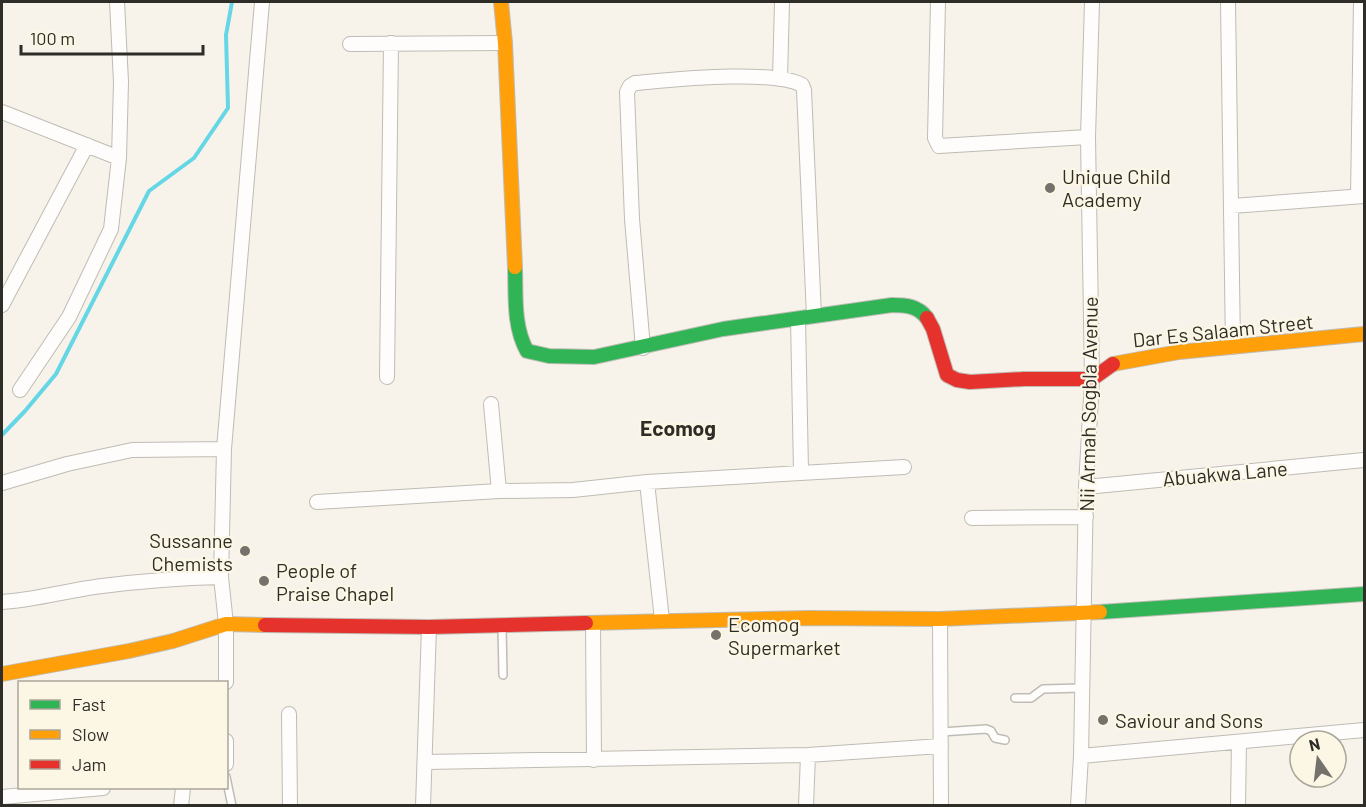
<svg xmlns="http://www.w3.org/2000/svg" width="1366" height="807" font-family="Barlow,sans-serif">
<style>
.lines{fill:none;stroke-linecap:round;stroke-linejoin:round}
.stream{stroke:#65d6e5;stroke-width:4}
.lane-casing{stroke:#bfbcb5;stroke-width:10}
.street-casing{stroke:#bfbcb5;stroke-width:16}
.fast-casing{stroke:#bfbcb5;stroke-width:16}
.slow-casing{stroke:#bfbcb5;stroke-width:16}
.jam-casing{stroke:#bfbcb5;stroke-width:16}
.lane{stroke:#fefdfc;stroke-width:7}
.street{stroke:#fefdfc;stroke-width:14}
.fast{stroke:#30b455;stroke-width:14}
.slow{stroke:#ff9f0a;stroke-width:14}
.jam{stroke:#e5322d;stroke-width:14}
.poi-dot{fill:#75726b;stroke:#fcf6e5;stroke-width:2}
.labels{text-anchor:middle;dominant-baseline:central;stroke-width:4.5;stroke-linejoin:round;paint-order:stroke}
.poi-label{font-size:20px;fill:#2f2d27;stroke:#fcf6e5;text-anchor:start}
.street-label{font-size:20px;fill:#2f2d27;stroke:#fcf6e5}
.neighbourhood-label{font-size:21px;font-weight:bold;fill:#2f2d27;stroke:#fcf6e5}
</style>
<rect width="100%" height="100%" fill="#f7f3ea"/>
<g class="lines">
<path class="stream" d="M2,435L25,411L56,374L149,191L194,158L228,108L226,35L232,2"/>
<g class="lane-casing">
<path id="lane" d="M502,628L503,675
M1015,698H1031L1043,689L1082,688
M941,732L986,729L991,731L995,738L1005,740
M226,777L232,806"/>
</g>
<g class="street-casing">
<path id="street" d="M938,2L935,138L939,146L1088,137
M1228,2L1233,347
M350,44L505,43
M780,79L782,2
M2,112L119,158
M1358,196L1361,2
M1232,206L1364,196
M2,305L87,145
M798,319L801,471
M643,348L632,219L627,92L630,86L635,83C671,80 772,69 802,85L804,90L814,316
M387,377L391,43
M20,390L69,317L111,229L119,158L121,82L117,2
M491,404L499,491
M647,482L662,620
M2,483L67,464L132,450L224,449
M1086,487L1364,460
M317,502L499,491L573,490L647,482L904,467
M972,518L1086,517
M2,602C36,600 68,590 102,586C142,581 181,578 221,577
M940,619L941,806
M593,623L594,760
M226,682V624L221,577L224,449L262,2
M289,714L290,806
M226,741V764
M1081,756L1364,730
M426,762L808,755L941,746
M2,797L103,788
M181,806L183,788
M423,806L429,627
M806,806L808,755
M1078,806L1081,756L1086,487L1092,379L1088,137L1092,2
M1238,806L1239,742"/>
</g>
<g class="fast-casing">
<path id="fast" d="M515,267C516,295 513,326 527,351L549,356L594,357L723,329L892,305C906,305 918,306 927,318
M1100,612L1364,594"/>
</g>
<g class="slow-casing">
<path id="slow" d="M501,2L505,43L515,267
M1113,364L1179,352L1364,334
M586,623L809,618L940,619L1100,612
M2,674L129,651L173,641L226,624L265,625"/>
</g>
<g class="jam-casing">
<path id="jam" d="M927,318L933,329L947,375L957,380L970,382L1024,379H1092L1113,364
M265,625L429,627L586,623"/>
</g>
<use href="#lane" class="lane"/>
<use href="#street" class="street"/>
<use href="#fast" class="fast"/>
<use href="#slow" class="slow"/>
<use href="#jam" class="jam"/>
</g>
<g class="poi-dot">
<circle cx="1050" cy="188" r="6"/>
<circle cx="245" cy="551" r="6"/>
<circle cx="264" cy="581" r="6"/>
<circle cx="716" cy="635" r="6"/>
<circle cx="1103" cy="720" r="6"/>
</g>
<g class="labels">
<g class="poi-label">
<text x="1062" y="176">Unique Child<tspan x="1062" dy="23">Academy</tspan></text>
<text x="233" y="540" text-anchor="end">Sussanne<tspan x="233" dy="23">Chemists</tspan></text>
<text x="276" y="570">People of<tspan x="276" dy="23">Praise Chapel</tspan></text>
<text x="728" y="624">Ecomog<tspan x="728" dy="23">Supermarket</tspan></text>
<text x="1115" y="720">Saviour and Sons</text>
</g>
<g class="street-label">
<text transform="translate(1223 330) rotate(-6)">Dar Es Salaam Street</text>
<text transform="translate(1088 404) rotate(-89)">Nii Armah Sogbla Avenue</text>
<text transform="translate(1225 473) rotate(-5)">Abuakwa Lane</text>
</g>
<g class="neighbourhood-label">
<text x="678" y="427">Ecomog</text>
</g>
</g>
<rect width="1366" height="807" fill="none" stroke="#2f2d27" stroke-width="6"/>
<rect x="18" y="681" width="210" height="108" fill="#fcf6e5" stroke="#aaa699" stroke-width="1.5"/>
<rect x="30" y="700" width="30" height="9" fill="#30b455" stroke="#aaa699" stroke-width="1.5"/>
<text x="72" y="711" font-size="18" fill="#2f2d27">Fast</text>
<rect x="30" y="730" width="30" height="9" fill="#ff9f0a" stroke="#aaa699" stroke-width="1.5"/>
<text x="72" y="741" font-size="18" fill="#2f2d27">Slow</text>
<rect x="30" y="760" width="30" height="9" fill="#e5322d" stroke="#aaa699" stroke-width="1.5"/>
<text x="72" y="771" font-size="18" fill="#2f2d27">Jam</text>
<g transform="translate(1318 759) rotate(346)"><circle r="28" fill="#fcf6e5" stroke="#aaa699" stroke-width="1.5"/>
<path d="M0-4.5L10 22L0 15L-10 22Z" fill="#75726b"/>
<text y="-9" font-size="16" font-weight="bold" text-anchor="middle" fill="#2f2d27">N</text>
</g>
<path d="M21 45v9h182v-9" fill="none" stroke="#2f2d27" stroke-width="3"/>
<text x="30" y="45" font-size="18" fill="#2f2d27" stroke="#fcf6e5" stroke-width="4.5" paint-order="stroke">100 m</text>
</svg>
